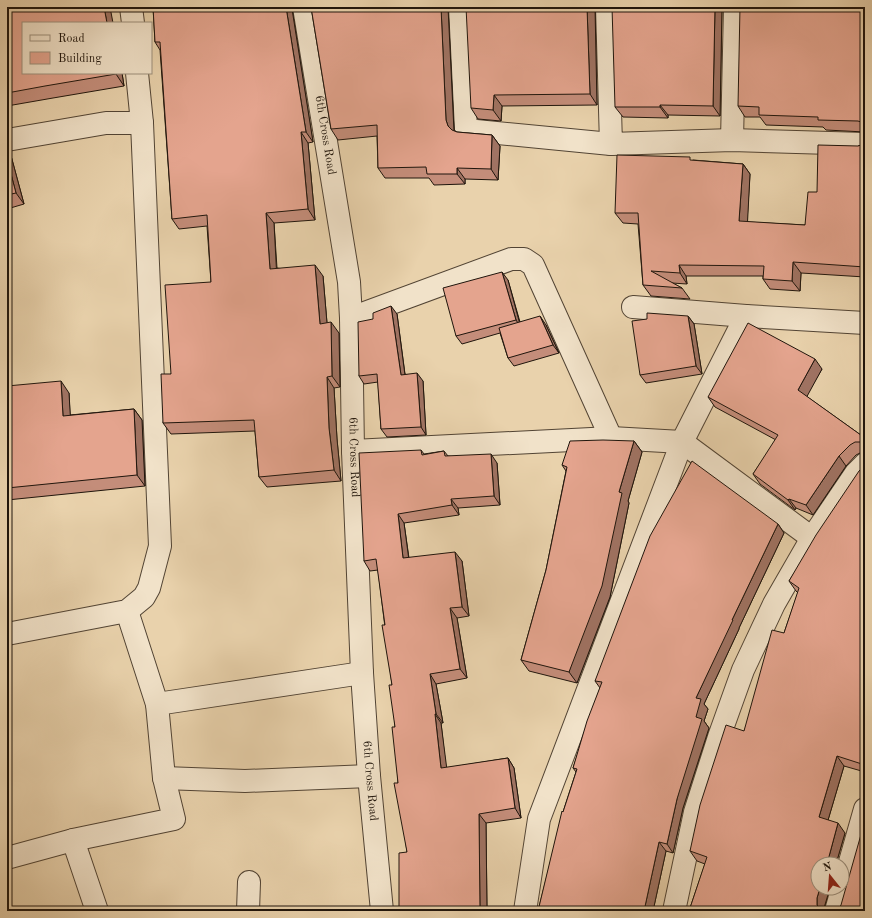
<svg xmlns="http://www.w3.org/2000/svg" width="872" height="918" font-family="'Old Standard TT',serif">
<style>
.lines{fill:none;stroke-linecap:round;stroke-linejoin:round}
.minor-casing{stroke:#524434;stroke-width:24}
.minor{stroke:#f1e2c9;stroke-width:22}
.wall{fill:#c48d7a;stroke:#1f150c}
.shaded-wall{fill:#a07363;stroke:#1f150c}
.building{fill:#e4a48e;stroke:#1f150c}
.labels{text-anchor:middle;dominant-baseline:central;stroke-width:3.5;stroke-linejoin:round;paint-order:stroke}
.street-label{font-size:12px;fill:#1f150c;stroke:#f1e2c9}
</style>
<rect width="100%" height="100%" fill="#e9d2ac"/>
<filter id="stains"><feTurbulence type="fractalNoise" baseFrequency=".005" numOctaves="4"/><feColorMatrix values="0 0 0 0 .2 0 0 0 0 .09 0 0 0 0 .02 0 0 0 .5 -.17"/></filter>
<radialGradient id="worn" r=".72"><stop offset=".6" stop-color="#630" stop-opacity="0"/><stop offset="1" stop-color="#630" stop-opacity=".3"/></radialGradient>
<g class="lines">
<g class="minor-casing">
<g id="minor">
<path d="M131,7L133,23"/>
<path id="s1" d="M304,7L349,282L351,318L353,451L362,673L369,776L382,911"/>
<path d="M460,7L466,130L611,144"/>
<path d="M607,7L611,144L732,140L865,144"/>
<path d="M7,140L106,123H142"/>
<path d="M732,140L735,7"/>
<path d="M633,307L746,316"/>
<path d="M351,318L511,259H524L533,265L611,438"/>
<path d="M353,451L611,438L682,442L812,538"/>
<path d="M127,611L157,704"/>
<path d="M7,634L127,611L144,597L149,588L160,546L142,123L137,73"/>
<path d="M164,778L245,781L369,776"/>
<path d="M73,840L97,911"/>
<path d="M7,858L73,840L174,819L164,778L157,704L362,673"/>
<path d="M248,911L249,882"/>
<path d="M525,911L539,819L682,442L746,316L865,323"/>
<path d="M674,911L695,812L719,737L743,670L774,604L812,538L856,473L865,464"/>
<path d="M836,911L865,809"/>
</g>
</g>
<use href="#minor" class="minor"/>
</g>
<path class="wall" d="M7,7L23,73H122L124,86L53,98L7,106Z
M153,7H292V9L313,142L308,143L315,220L274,223L277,268L323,276L327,323L339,333L340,387L334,388L337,439L341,481L267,487L259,477L255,431L171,434L163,423L171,374L211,282L207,226L179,229L172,219L160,50L155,42Z
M311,7H448L454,130L457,132L492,135L500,146L498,180L465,179V184L434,185L429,178H385L378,168L377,136L338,140L331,129Z
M595,7L597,105L502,106L501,121L478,119L471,108Z
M722,7L720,116L668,115V118L623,117L615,107Z
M865,7V132L826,130L823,127L766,125L760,117H745L738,106Z
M865,143V277L801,273L800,291L770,289L763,279V276H686L687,284L672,283L682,288L690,299L651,296L643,285L638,224L623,223L615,213L693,160L743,164L750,174L747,222L805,225L817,192L858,146L864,144Z
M7,147L10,152L24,204L7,209Z
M508,280L520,322L546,325L559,353L514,366L508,358L500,333L462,344L456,336Z
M397,314L405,374L423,381L426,435L387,437L381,429L378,382L364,384L359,376L373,319Z
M688,316L694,324L702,374L646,383L640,375Z
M822,369L806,396L865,438V452H862L856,455L846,466L813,515L796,508L795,510L760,484L753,474L776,440L715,407L708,397Z
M7,386L69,393L70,415L134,409L142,420L145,486L7,500Z
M634,441L642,452L628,501L629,503L610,597L577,683L529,671L521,660L546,570L566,471L562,465Z
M421,450L424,454L444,451L448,456L497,463L500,505L458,508L459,515L404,523L409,558L462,561L469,616L457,618L467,678L436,684L443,723H441L446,768L508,758L514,768L521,818L486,823L487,911H399L407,852L398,783L395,727L392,685L378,570L370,571L364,561Z
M865,465V772L844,766L828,820L845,833L836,864H818V888H830L824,908V911H689L705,864L697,861L690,851L744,731L784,633L798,593L796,591L789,581Z
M778,524L784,533L739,628V629L704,704L708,709L704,721L709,728L683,808L673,853L666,851L653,911H538L563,812L576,772L573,768L600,688L595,681Z"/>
<path class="shaded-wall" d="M104,7H110L113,23H107Z
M286,7H292V9L313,142L306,132Z
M441,7H448L454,131L455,137L448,126L446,120Z
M587,7H595L597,105L590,94Z
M715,7H722L720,116L713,106Z
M115,73H122L124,86L116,74Z
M494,95L502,106L501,121L493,110Z
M660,105L668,115V118L660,107Z
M301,132L308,143L315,220L308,209Z
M492,135L500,146L498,180L491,169Z
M7,147L10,152L24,204L16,193L7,159Z
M743,164L750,174L747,232L739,221Z
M457,168L465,179V184L457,174Z
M266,213L274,223L277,280L270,269Z
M793,262L801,273L800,291L792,281Z
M315,265L323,276L328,335L320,324Z
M679,265L686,276L687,284L680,273Z
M502,272L508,280L521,328L516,320Z
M391,306L397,314L406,383L401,375Z
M540,316L546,325L559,353L553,345Z
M688,316L694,324L702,374L696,366Z
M331,322L339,333L340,387L332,376Z
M815,359L822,369L805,400L798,390Z
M417,373L423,381L426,435L421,427Z
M327,377L334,388L337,439L341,481L334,470L329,428Z
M61,381L69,393L71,427L63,416Z
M134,409L142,420L145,486L137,475Z
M634,441L642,452L628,501L629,503L610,597L577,683L569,672L619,492Z
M491,454L497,463L500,505L494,496Z
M839,456L846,466L813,515L806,505Z
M451,499L458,508L459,515L452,505Z
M789,499L796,508L795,510L788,500Z
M398,514L404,523L410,568L403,558Z
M778,524L784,533L739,628V629L704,704L708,709L704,721L709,728L683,808L673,853L667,844L677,799L696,717V698L732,620Z
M455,552L462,561L469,616L462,607Z
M450,608L457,618L467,678L460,669Z
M430,674L436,684L443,723L436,714Z
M435,714L441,723L448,778L441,768Z
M837,756L844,766L826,827L819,817Z
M508,758L514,768L521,818L515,808Z
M479,814L486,823L487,911H480Z
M838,823L845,833L836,864H827Z
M659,842L666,851L653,911H644Z
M820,888H830L824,908V911H821L817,905V898Z"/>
<path class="building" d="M7,7H104L107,23H23V73H115L116,74L45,86L7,93Z
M153,7H286L306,132H301L308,209L266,213L270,269L315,265L320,324L331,322L332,376L327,377L329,428L334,470L259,477L254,420L163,423L161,374H171L165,285L211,282L207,215L172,219L160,42H155Z
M311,7H441L446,120L448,126L452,130L457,132L492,135L491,169L457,168V174H427L426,167L378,168L377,125L331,129Z
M466,7H587L590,94L494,95L493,110L471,108Z
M612,7H715L713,106L660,105V107H615Z
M740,7H865V124L864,123L858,121L818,120V117L759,115V107L738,106Z
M865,143V267L793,262L792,281L763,279L764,266L679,265L680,273L651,271L682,288L643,285L638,213H615L617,155L690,157V160L743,164L739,221L805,225L808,192H817L818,145L858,146L864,144Z
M7,159L16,193L7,195Z
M502,272L516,320L456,336L443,288Z
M391,306L401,375L417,373L421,427L381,429L377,374L359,376L358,322L373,319V313Z
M647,313L688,316L696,366L640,375L632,321L647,319Z
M540,316L553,345L508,358L499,328Z
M748,323L815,359L798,390L865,438V444L861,442H855L850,445L839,456L806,505L789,499L788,500L753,474L778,435L708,397Z
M61,381L63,416L134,409L137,475L7,488V386Z
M603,440L634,441L619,492L622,493L602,586L569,672L521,660L546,570L567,467L562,465L570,441Z
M421,450L422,455L444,451L445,456L491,454L494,496L451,499L452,505L398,514L403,558L455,552L462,607L450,608L460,669L430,674L436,714H435L441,768L508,758L515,808L479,814L480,911H399V853L407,852L394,783H398L392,727H395L389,685H392L382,625H385L376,559L364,561L359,453Z
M692,461L778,524L732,620H733L696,698L701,699L696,717L702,719L677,799L667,844L659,842L644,911H538L562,811L563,812L577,769L573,768L587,721L602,682L595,681L650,536Z
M865,465V765L837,756L819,817L838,823L827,864H818V888H820L817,898V905L820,910L822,911H689L707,857L690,851L700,805L726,725L744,731L772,630L784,633L799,588L789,581L816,535L859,471Z
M862,831L865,832V911H836L838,910L841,905Z"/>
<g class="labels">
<g class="street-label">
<text stroke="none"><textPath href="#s1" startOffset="130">6th Cross Road</textPath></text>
<text stroke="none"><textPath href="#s1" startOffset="454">6th Cross Road</textPath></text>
<text stroke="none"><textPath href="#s1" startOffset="778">6th Cross Road</textPath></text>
</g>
</g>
<rect width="872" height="918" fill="none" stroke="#e9d2ac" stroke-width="24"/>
<rect x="8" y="8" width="856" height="902" fill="none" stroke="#1f150c" stroke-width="2"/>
<rect x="12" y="12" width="848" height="894" fill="none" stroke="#1f150c"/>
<rect x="22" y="22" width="130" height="52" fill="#f1e2c9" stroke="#9d907d"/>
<rect x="30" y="35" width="20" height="6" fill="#f1e2c9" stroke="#9d907d"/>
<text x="58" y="42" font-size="12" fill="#1f150c">Road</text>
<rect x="30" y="52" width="20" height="12" fill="#e4a48e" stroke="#9d907d"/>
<text x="58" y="62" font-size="12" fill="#1f150c">Building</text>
<g transform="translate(830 876) rotate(343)"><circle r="19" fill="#f1e2c9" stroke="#9d907d"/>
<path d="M0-3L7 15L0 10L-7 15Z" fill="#8f2418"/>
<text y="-6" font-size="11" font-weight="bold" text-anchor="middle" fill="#1f150c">N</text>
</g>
<rect width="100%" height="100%" filter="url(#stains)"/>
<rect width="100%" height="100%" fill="url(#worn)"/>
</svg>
